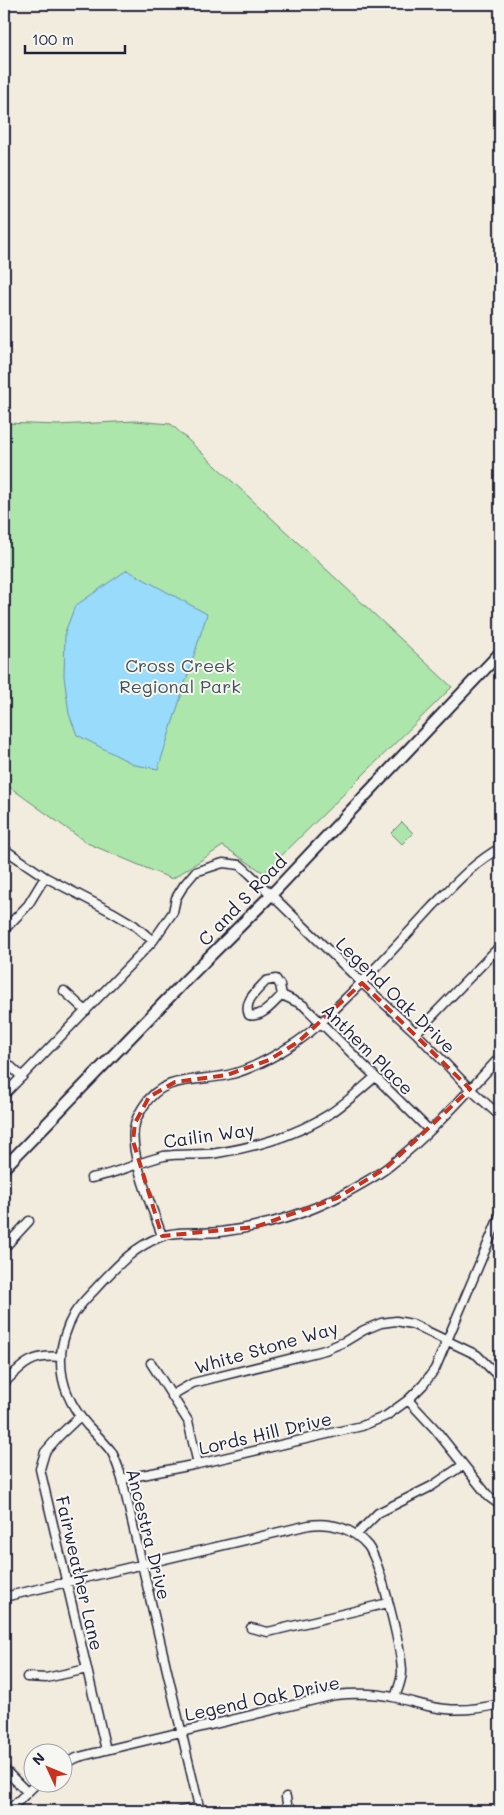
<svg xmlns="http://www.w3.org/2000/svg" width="504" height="1815" font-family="Mali,sans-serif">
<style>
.green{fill:#ace6aa;stroke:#678472}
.water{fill:#98dbfa;stroke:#6991ae}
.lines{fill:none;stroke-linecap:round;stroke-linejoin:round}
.minor-casing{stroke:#22223b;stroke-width:11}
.major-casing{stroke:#22223b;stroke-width:14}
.minor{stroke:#f6f6f2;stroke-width:8}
.major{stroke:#f6f6f2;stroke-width:10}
.marked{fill:none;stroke:#c8321e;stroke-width:4;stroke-dasharray:10 6;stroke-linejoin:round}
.labels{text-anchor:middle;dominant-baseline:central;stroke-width:4;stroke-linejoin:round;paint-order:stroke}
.park-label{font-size:18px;fill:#445357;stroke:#f6f6f2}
.street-label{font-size:18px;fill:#22223b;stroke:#f6f6f2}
</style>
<rect width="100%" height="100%" fill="#f2ecdf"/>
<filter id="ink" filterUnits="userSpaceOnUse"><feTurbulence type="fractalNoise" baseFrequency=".02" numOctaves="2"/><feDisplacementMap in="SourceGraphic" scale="10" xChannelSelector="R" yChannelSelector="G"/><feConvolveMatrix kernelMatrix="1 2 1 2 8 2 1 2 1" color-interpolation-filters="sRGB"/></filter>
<g filter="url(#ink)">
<path class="green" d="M135,421L171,424L452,687L264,873L223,846L172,879L87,843L4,783V423L58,425Z
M402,822L413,833L402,844L391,833Z"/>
<path class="water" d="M127,570L207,614L158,769L135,765L77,735L69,714L64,676L65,632L75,606Z"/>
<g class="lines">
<g class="minor-casing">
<path id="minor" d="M4,849L45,877L112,912L134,925L153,941
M4,930L28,905L45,877
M64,991L86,1011
M282,995C273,1003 263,1018 249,1015C243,1001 257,991 266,981L276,979L280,985L282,995L303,1005L429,1130
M416,1033L500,946
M4,1060L22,1077
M4,1095L153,941L173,912L176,898L184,885L195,872L223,863L240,865L250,874L362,983L416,1033L470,1089L500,1116
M91,1178C116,1174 139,1162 164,1156C181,1153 200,1156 217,1153C256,1147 294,1136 328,1115C345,1104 360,1090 375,1077
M500,1215L435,1369L423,1385L408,1400L435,1429L489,1497L500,1505
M162,1236C153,1209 127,1151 135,1124C136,1118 140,1112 143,1107C163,1074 196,1082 228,1075C250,1070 270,1059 289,1047C309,1035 325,1019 341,1003C373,972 402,940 432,907C454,885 473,863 500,848
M4,1248L29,1221
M151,1363L188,1421L198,1464
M4,1383C23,1364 32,1354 61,1357
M172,1395L193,1383L325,1350L344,1342L364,1330L381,1323L396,1321L412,1324L477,1355L500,1378
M80,1416L59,1436L45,1452L40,1469L106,1750
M122,1479L198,1464L362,1426L386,1416L408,1400
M356,1535L378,1513L432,1486L463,1465
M4,1597L309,1525C331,1522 353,1528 368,1546C381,1564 401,1648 402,1671C402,1680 398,1689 395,1697
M251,1628L268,1632L388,1603
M27,1677L46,1678L87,1669
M62,1764L79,1757L106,1750L335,1695C356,1693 377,1693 397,1698C414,1702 429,1708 446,1709C464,1711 483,1708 500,1704
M4,1769L27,1792
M286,1797L288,1811
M8,1811L38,1782
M181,1811L199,1807
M200,1811L122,1479C119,1470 116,1459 111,1451C104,1442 96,1434 88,1426C71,1407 60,1383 61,1357C61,1344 67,1326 74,1314C80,1304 90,1295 98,1286C117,1266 134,1247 160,1237C178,1230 201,1234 220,1232C261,1227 301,1216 338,1197C355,1188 372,1179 387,1168C429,1136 465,1095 500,1057"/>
</g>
<g class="major-casing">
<path id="major" d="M4,1168L183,983L272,894L500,653"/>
</g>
<use href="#minor" class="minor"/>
<use href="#major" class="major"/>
</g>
</g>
<path class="marked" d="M362,983L470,1089L386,1168L337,1198L255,1227L162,1236L133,1141L135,1123L149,1097L175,1082L227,1075L269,1060L298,1042Z"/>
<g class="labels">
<g class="park-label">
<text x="180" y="665">Cross Creek<tspan x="180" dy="21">Regional Park</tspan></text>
</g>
<g class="street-label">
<text transform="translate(242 900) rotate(-46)">C and S Road</text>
<text transform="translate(396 995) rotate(44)">Legend Oak Drive</text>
<text transform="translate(368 1049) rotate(45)">Anthem Place</text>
<text transform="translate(209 1135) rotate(-8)">Cailin Way</text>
<text transform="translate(266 1347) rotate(-16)">White Stone Way</text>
<text transform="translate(265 1433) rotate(-13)">Lords Hill Drive</text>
<text transform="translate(149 1534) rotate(76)">Ancestra Drive</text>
<text transform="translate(80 1573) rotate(77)">Fairweather Lane</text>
<text transform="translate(262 1698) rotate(-12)">Legend Oak Drive</text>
</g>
</g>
<rect width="504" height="1815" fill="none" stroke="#f6f6f2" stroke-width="20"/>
<rect x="10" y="10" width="484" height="1795" fill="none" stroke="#22223b" stroke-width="2" filter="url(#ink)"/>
<g transform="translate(48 1768) rotate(314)"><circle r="24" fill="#f6f6f2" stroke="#a1a1a9"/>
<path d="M0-4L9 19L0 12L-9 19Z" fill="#c8321e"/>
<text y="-8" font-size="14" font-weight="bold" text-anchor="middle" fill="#22223b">N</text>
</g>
<path d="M25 45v8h100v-8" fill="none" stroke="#22223b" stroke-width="2.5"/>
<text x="32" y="45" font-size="15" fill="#22223b" stroke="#f6f6f2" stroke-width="4" paint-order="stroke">100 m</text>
</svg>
